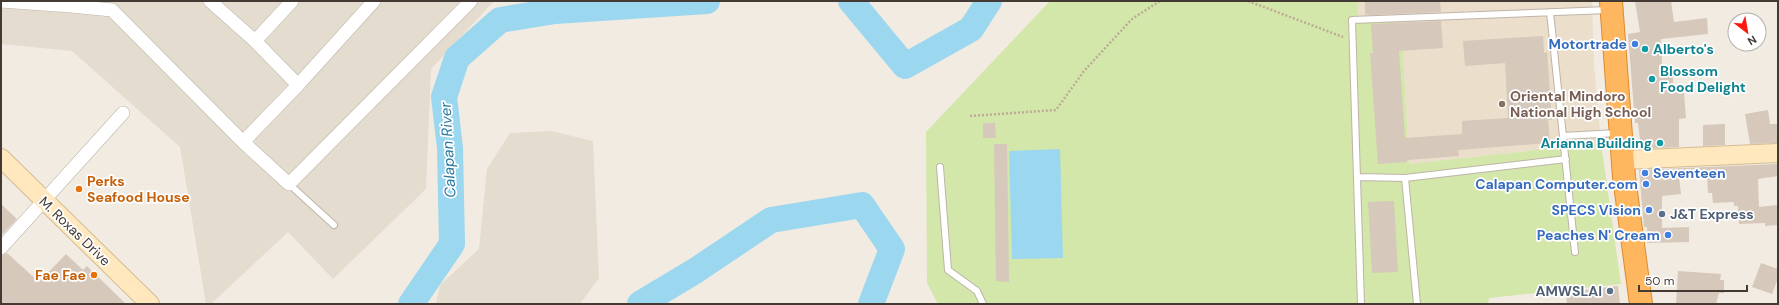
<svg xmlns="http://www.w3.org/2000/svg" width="1779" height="305" font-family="'DM Sans',sans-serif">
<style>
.residential{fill:#e5dcd0}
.education{fill:#ebdecb}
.green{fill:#d2e7a9}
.water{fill:#9cd7f0}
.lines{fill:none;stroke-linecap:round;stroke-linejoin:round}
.river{stroke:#9cd7f0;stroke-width:26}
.building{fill:#d6c8ba}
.lane-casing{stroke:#bfb4a8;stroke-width:8}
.street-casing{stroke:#bfb4a8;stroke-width:14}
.secondary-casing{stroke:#d5bc93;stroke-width:20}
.highway-casing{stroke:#de8a2f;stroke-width:24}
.path{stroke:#beab96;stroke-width:2.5;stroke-dasharray:2 2;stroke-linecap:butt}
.lane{stroke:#fff;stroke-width:6}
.street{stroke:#fff;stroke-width:13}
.secondary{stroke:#ffe8be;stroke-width:18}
.highway{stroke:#ffb75f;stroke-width:22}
.shop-dot{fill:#3f7fe0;stroke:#fff;stroke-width:1.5}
.culture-dot{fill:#0f9aa8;stroke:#fff;stroke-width:1.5}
.education-dot{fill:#8d6e63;stroke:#fff;stroke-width:1.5}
.food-dot{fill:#e8710a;stroke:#fff;stroke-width:1.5}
.service-dot{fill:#5c6f8a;stroke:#fff;stroke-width:1.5}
.labels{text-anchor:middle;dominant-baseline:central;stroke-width:3.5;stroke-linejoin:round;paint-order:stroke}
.shop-label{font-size:14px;font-weight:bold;fill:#366cbe;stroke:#fff;text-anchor:end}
.culture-label{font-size:14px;font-weight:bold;fill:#0d838f;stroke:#fff;text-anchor:start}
.education-label{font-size:14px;font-weight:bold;fill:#785e54;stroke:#fff;text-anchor:start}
.food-label{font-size:14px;font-weight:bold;fill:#c56008;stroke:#fff;text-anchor:start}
.service-label{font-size:14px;font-weight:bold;fill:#4e5e75;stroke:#fff;text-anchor:start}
.street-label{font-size:14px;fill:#433a33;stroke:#fff}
.water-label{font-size:15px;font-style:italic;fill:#297a9e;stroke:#fff}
</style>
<rect width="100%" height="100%" fill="#f1ebe2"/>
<path class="residential" d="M1,1H494L431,69L426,189L333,279L288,232L211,304H206L180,147L72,51L1,44Z
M551,131L593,141L599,278L580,304H436L440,285L479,249L487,169L510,133Z"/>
<path class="education" d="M1358,1H1592L1594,65L1601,143L1409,164L1401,15L1358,19Z"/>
<path class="green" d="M1050,1H1358V19L1401,15L1409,164L1601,143L1621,284L1489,298L1488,304H938L927,283L926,132Z"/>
<path class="water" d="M1060,149L1063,258L1012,259L1009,151Z"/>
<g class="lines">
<path class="river" d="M851,1L905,66L971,29L989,1
M411,304L452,244L450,148L444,97L457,58L500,20L555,11L707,1
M640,304L695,271L771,220L862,205L892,249L871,304"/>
</g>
<path class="building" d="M1365,1H1440L1441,12L1370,15L1365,14Z
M1635,1H1671L1674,22L1707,18L1708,34L1661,39L1662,66L1673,64V86L1679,85L1680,93H1684L1686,118L1679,119V147L1641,149L1638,123H1635L1628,34L1640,32Z
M1441,21L1443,48L1399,51L1405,138L1462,134V121L1508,118L1505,63L1465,66L1463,41L1543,36L1544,53L1547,52L1552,120H1548L1550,143L1458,150L1459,156L1407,160V162L1378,164L1370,53H1373L1371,24Z
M1768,110L1770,124H1778V143L1750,144L1745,114Z
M983,123H995L996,138H983Z
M1725,124V145L1703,146V125Z
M994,144H1007L1009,282L996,281Z
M1778,164V176L1758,179L1759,207L1777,205L1778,225L1765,226V223L1739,224L1738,206H1734V202L1713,203L1712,193H1708L1707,174L1679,176L1681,194L1662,196V228L1689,227V242L1647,243V227H1644L1639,170Z
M1394,201L1398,272L1372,273L1368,202Z
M1,204L17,219L1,236Z
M7,253L39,282L66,254L83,270L87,266L126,304H1V256Z
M1761,263L1778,269V278L1772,294L1752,287Z
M1678,271L1721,274L1720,280H1724V293H1719L1716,304H1676Z
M1618,286L1620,304H1567L1566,292Z"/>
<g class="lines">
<g class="lane-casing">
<path id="lane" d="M1550,12L1575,252
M1563,136L1617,133
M940,167L948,270L977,291L983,304
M1357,177L1405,178L1566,159
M1405,178L1417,304
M289,184L334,225
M1361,304L1352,20L1608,10"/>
</g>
<g class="street-casing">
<path id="street" d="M1,1L71,6L72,1
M210,1L255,41
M292,1L255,41L298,85
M71,6L112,10L243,142L289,184L471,1
M243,142L298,85L374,1
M1,248L123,113"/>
</g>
<g class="secondary-casing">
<path id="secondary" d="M1,158L150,304
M1623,160L1778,153"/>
</g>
<g class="highway-casing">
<path id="highway" d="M1611,1L1624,177L1641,304"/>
</g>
<path class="path" d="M1248,1L1343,37
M970,116L1056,110L1084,71L1132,19L1160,1"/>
<use href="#lane" class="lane"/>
<use href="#street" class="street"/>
<use href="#secondary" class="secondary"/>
<use href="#highway" class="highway"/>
</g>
<g class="shop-dot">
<circle cx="1635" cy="44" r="4"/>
<circle cx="1645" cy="173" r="4"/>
<circle cx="1646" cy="184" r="4"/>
<circle cx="1649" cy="210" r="4"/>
<circle cx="1668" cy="235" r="4"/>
</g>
<g class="culture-dot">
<circle cx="1645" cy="49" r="4"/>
<circle cx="1652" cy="79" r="4"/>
<circle cx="1660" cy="143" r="4"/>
</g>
<circle class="education-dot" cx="1502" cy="104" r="4"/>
<g class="food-dot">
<circle cx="79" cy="189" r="4"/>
<circle cx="94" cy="275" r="4"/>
</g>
<g class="service-dot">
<circle cx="1662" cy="214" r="4"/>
<circle cx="1610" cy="291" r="4"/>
</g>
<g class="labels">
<g class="shop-label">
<text x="1627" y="44">Motortrade</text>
<text x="1653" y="173" text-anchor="start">Seventeen</text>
<text x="1638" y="184">Calapan Computer.com</text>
<text x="1641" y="210">SPECS Vision</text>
<text x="1660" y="235">Peaches N' Cream</text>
</g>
<g class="culture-label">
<text x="1653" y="49">Alberto's</text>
<text x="1660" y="71">Blossom<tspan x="1660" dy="16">Food Delight</tspan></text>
<text x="1652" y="143" text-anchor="end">Arianna Building</text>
</g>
<g class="education-label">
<text x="1510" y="96">Oriental Mindoro<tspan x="1510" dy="16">National High School</tspan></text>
</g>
<g class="food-label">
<text x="87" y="181">Perks<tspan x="87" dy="16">Seafood House</tspan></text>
<text x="86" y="275" text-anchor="end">Fae Fae</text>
</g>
<g class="service-label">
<text x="1670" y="214">J&amp;T Express</text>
<text x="1602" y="291" text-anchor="end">AMWSLAI</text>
</g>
<g class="street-label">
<text transform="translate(75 231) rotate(44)">M. Roxas Drive</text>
</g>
<g class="water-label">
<text transform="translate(448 150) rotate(-93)">Calapan River</text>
</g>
</g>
<rect width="1779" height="305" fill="none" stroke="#433a33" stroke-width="4"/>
<g transform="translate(1747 32) rotate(149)"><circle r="19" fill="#ffffff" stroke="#b4b0ad"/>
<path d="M0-3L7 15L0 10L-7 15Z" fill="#fc170f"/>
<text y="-6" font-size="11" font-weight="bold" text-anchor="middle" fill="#433a33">N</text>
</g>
<path d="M1639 285v6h108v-6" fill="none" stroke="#433a33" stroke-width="2"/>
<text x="1645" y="285" font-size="12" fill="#433a33" stroke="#ffffff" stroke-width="3" paint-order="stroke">50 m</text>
</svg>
